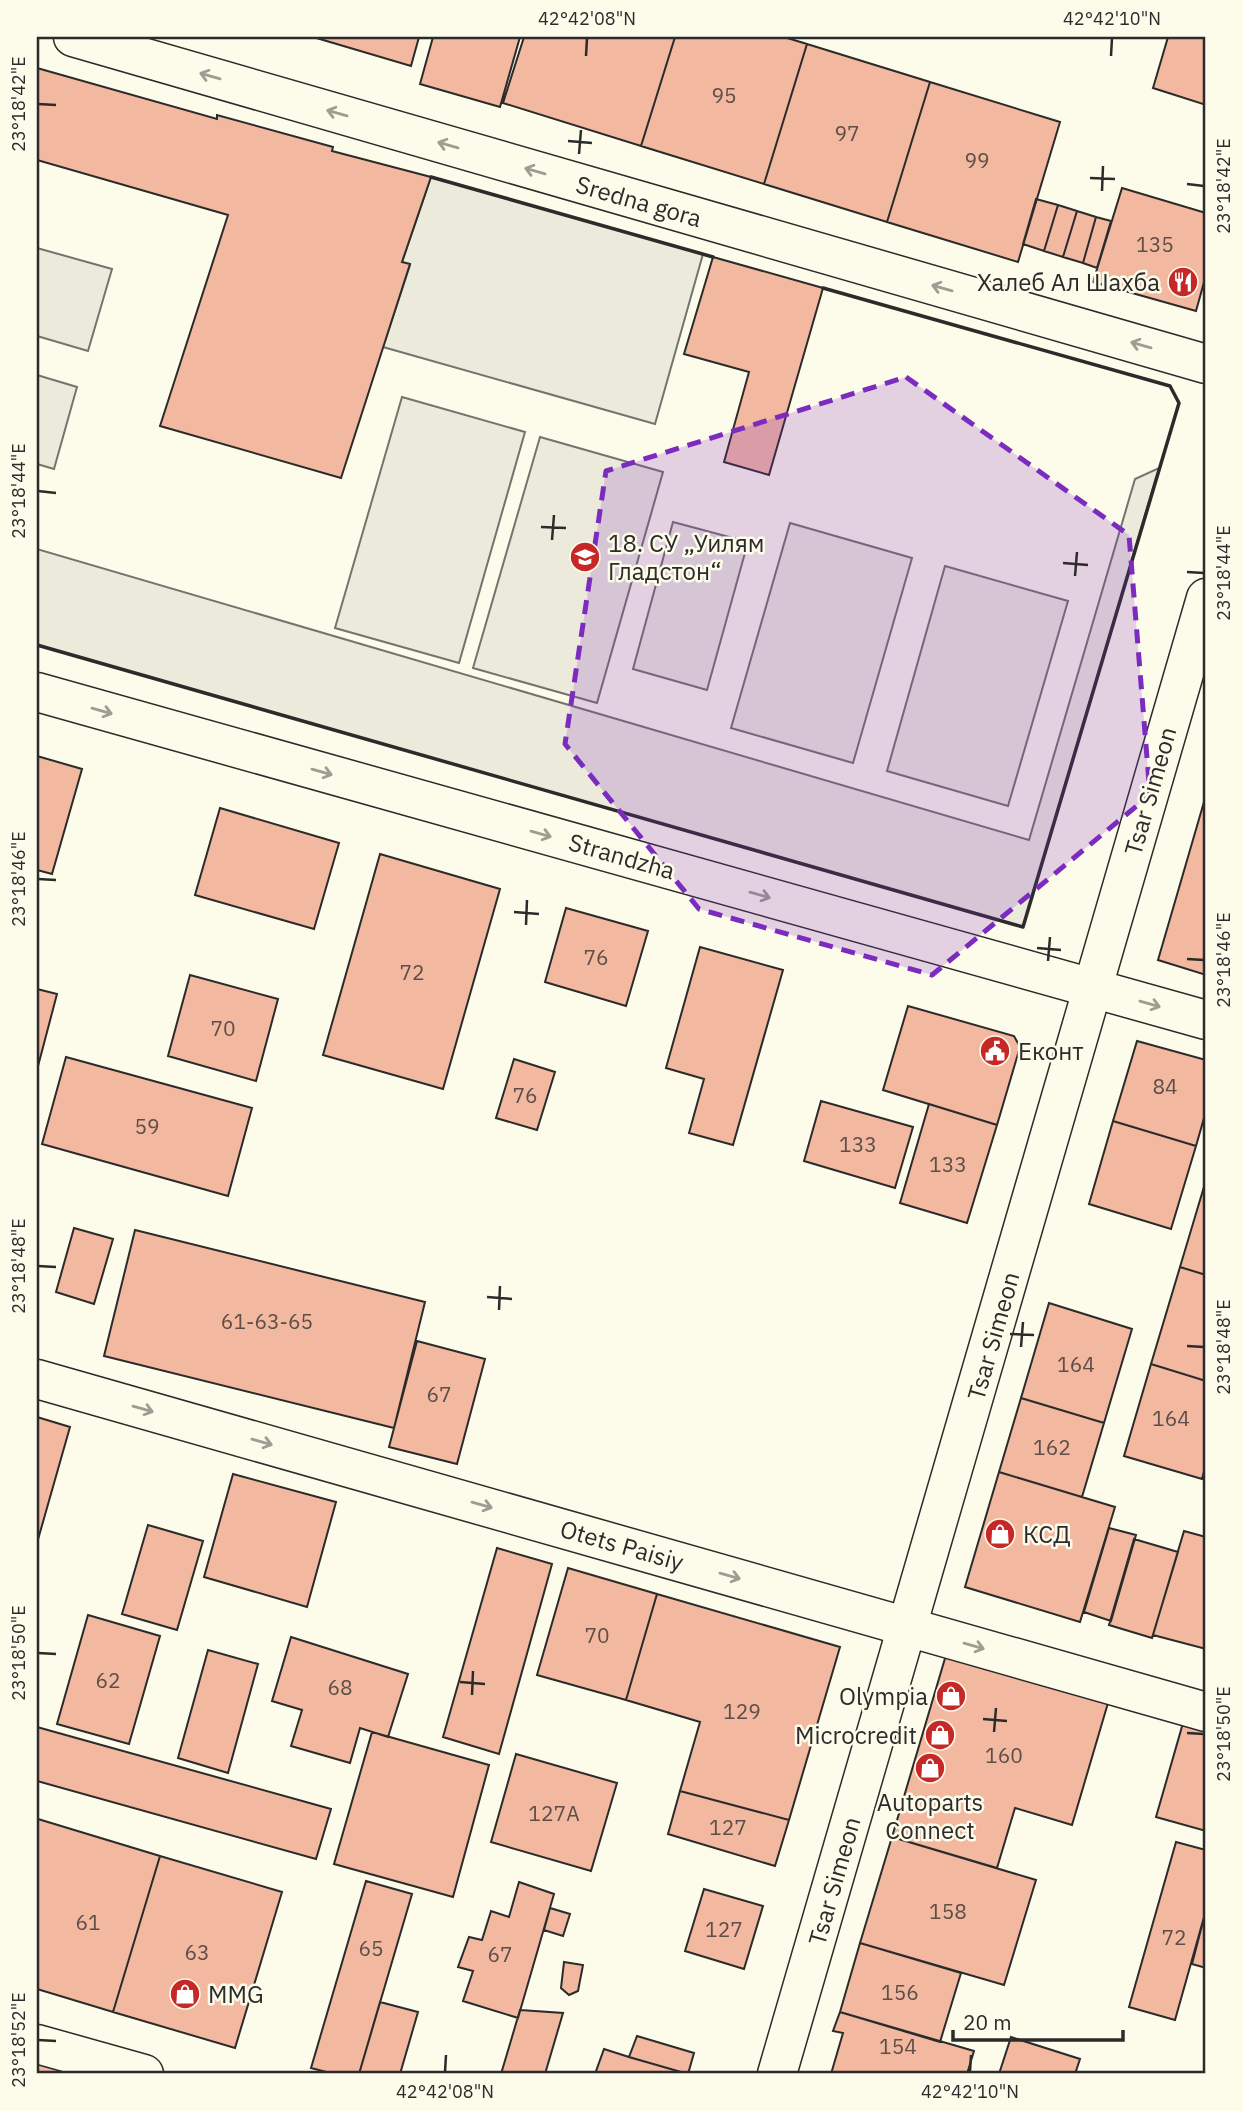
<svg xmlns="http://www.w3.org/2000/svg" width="1243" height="2111" font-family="'IBM Plex Sans',sans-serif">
	<rect width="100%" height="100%" fill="#fdfbea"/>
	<path fill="#ecebdb" stroke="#74746e" stroke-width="2" d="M431,177L703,254L655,424L383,347L410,265L402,262Z
		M37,248L112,269L88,351L37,336Z
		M37,375L77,387L54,469L37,464Z
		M402,397L525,432L459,663L335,628Z
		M540,437L663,472L597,703L473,668Z
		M1159,468L1023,927L37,645V549L1029,840L1135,479Z
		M673,522L748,542L707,690L633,669Z
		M790,523L912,558L853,763L731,728Z
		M945,566L1068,601L1008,806L887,771Z"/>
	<path fill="#f2b8a0" stroke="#2b2b2b" stroke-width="2" d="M313,37H419L411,66Z
		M433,37H520L500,107L420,84Z
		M524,37H675L641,146L503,103Z
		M675,37H784L807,44L764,184L641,146Z
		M1168,37H1206V105L1153,88Z
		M807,44L930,82L887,222L764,184Z
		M37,68L217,119V115L333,147L332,151L431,177L402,262L410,264L341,478L160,426L228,215L37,160Z
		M930,82L1060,122L1018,262L887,222Z
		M1122,188L1206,213V275L1196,311L1093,282Z
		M1036,199L1058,205L1044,251L1023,244Z
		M1058,205L1077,211L1063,257L1044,251Z
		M1077,211L1096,217L1083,263L1063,257Z
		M1096,217L1111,221L1097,268L1083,263Z
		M713,257L823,288L769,475L724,462L749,372L684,354Z
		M37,756L82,769L52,874L37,870Z
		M1206,795V975L1158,960Z
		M220,808L339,843L314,929L195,895Z
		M380,854L500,889L443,1089L323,1055Z
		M566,908L648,931L626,1006L545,982Z
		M700,947L783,970L733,1145L689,1133L704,1079L666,1068Z
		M190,975L278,999L256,1081L168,1056Z
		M37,989L57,994L37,1070Z
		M908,1006L1014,1036L1020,1047L997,1125L883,1090Z
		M1137,1041L1206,1060V1111L1196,1146L1113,1121Z
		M66,1057L252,1108L228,1196L42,1144Z
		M514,1059L555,1072L537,1130L496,1118Z
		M821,1101L913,1127L895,1188L804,1161Z
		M929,1104L997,1125L967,1223L900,1203Z
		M1113,1121L1196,1146L1171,1229L1089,1204Z
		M1206,1180V1275L1180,1267Z
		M74,1228L113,1239L94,1304L56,1292Z
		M135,1230L425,1302L394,1428L104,1356Z
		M1180,1267L1206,1275V1381L1151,1364Z
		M1049,1303L1132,1329L1104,1423L1021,1398Z
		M417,1341L485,1359L457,1464L389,1447Z
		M1151,1364L1206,1381V1464L1202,1479L1124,1456Z
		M1021,1398L1104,1423L1082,1497L999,1472Z
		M37,1417L70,1427L37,1543Z
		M999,1472L1115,1507L1080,1622L965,1587Z
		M233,1474L336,1502L307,1607L204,1577Z
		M148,1525L203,1541L177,1630L122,1614Z
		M1109,1528L1136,1535L1111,1621L1084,1612Z
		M1184,1531L1206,1537V1649L1153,1635Z
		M1134,1539L1178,1552L1152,1638L1109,1625Z
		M497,1548L552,1564L499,1754L443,1737Z
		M568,1568L657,1594L626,1700L537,1675Z
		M657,1594L840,1647L789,1820L680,1791L700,1722L626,1700Z
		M88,1615L160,1636L129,1744L57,1724Z
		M291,1637L408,1674L388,1737L360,1728L350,1763L291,1746L302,1710L272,1701Z
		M208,1650L258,1664L228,1773L178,1758Z
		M946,1655L1108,1703L1072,1825L1015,1808L997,1868L892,1837Z
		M1183,1723L1206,1729V1831L1156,1817Z
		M37,1727L331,1809L316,1859L37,1781Z
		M372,1732L489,1765L453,1897L334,1864Z
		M516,1754L617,1783L591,1871L491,1842Z
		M680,1791L789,1820L775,1866L668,1834Z
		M38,1819L160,1856L113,2012L37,1989Z
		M892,1837L1036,1880L1004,1985L860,1943Z
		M1176,1842L1206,1850V1910L1175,2020L1129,2007Z
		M160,1856L282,1892L235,2048L113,2012Z
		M366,1881L412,1894L359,2074H334L311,2068Z
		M519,1882L554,1894L518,2018L463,2001L473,1971L458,1967L469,1937L482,1940L491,1911L509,1917Z
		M704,1889L763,1906L744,1969L685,1951Z
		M550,1908L570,1914L563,1936L544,1930Z
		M1206,1910V1968L1192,1964Z
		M860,1943L961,1973L940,2042L840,2012Z
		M564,1962L583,1965L578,1991L569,1995L561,1988Z
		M380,2002L418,2012L400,2074H359Z
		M520,2010L563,2013L545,2074H501Z
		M840,2012L974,2051L967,2074H831L843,2033L833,2031Z
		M637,2036L694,2053L688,2074L629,2057Z
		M1011,2037L1080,2059L1075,2074H999Z
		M604,2049L629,2057L688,2074H595Z
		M37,2062L71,2071L70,2074H37Z"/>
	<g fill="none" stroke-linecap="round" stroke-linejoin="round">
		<g stroke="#2b2b2b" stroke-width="41">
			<path id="minor" d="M73,37L1206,364
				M37,692L1206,1020
				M37,1379L1206,1712
				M37,2044L144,2074"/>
		</g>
		<g stroke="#2b2b2b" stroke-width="41">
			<path id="tertiary" d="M777,2074L1206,598"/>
		</g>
		<use href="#minor" stroke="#fdfbea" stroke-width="38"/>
		<use href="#tertiary" stroke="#fdfbea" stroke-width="38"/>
		<path stroke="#2b2b2b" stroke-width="3.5" d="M431,177L713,257
			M37,645L1023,927L1179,403L1170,386L823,288"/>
	</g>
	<defs><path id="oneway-shaft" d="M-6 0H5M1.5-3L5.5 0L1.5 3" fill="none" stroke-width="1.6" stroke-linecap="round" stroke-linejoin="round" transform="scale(1.75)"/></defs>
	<g stroke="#9e9d94">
		<use href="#oneway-shaft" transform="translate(210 76) rotate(-164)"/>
		<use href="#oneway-shaft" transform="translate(337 113) rotate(-164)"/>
		<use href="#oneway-shaft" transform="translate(448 145) rotate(-164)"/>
		<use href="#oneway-shaft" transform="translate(535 171) rotate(-164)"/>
		<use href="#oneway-shaft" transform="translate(942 288) rotate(-164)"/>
		<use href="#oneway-shaft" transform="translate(1141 345) rotate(-164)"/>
		<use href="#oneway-shaft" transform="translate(102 711) rotate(16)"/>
		<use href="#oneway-shaft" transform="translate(322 772) rotate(16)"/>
		<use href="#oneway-shaft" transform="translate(541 834) rotate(16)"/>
		<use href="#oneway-shaft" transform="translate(760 895) rotate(16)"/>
		<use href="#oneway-shaft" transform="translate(1150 1004) rotate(16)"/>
		<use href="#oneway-shaft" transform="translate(143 1409) rotate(16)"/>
		<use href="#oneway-shaft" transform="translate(262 1442) rotate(16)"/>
		<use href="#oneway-shaft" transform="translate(482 1505) rotate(16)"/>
		<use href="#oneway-shaft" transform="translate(730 1576) rotate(16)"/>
		<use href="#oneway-shaft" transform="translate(974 1646) rotate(16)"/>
	</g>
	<path fill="#7b2cbf" fill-opacity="0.2" stroke="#7b2cbf" stroke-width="5" stroke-dasharray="14 9" stroke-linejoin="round" d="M906,377L1129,535L1150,795L932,975L699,909L565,744L606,471Z"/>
	<path fill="none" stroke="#2b2b2b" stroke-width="2.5" d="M586,56L587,38M1111,56L1112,38M38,104L56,105M568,141L592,143M579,154L581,130M1090,178L1115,179M1187,184L1204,186M1102,191L1103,166M38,491L56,493M541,527L566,528M552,540L554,515M1063,563L1088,565M1187,572L1204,573M1075,576L1077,552M38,879L56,880M514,912L539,914M526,925L527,900M1037,948L1061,950M1187,959L1204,960M1048,961L1050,937M38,1266L56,1267M487,1297L512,1299M499,1310L500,1286M1010,1334L1034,1335M1187,1346L1204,1347M1021,1347L1023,1322M38,1653L56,1654M460,1682L485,1684M472,1695L473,1671M983,1719L1007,1721M994,1732L996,1708M1187,1733L1204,1734M38,2040L56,2041M445,2072L446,2055M970,2072L971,2055"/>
	<defs>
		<g id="restaurant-disc" transform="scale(1.575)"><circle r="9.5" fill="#c62828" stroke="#fdfbea"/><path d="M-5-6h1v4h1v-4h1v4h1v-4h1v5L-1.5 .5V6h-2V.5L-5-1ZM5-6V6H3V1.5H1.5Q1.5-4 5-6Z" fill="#fff"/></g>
		<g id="school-disc" transform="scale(1.575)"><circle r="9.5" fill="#c62828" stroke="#fdfbea"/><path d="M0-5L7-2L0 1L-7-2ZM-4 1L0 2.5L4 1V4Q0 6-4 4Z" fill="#fff"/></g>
		<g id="civic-disc" transform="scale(1.575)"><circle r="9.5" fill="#c62828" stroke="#fdfbea"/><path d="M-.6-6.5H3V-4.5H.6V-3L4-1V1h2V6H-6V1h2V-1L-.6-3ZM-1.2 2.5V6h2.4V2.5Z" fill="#fff"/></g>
		<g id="shop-disc" transform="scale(1.575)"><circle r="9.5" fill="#c62828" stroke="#fdfbea"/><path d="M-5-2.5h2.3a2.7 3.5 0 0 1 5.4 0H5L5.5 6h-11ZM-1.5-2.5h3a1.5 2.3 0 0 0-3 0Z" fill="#fff"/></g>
	</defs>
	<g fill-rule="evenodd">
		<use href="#restaurant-disc" x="1183" y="282"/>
		<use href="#school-disc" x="585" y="557"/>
		<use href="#civic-disc" x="995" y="1051"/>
		<use href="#shop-disc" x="1000" y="1534"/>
		<use href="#shop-disc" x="951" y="1696"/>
		<use href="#shop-disc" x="940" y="1735"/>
		<use href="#shop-disc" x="930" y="1768"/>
		<use href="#shop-disc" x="185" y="1994"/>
	</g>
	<g text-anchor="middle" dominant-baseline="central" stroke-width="5" stroke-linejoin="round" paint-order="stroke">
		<g font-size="21" fill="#5d4e48">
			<text x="724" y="95">95</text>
			<text x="847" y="133">97</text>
			<text x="977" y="160">99</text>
			<text x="1155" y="244">135</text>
			<text x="596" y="957">76</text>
			<text x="412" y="972">72</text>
			<text x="223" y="1028">70</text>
			<text x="1165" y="1086">84</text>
			<text x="525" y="1095">76</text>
			<text x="147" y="1126">59</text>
			<text x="858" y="1144">133</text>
			<text x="948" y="1164">133</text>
			<text x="267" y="1321">61-63-65</text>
			<text x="1076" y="1364">164</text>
			<text x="439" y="1394">67</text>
			<text x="1171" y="1418">164</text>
			<text x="1052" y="1447">162</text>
			<text x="597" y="1635">70</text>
			<text x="108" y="1680">62</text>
			<text x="340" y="1687">68</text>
			<text x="742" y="1711">129</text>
			<text x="1004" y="1755">160</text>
			<text x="554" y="1813">127А</text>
			<text x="728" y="1827">127</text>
			<text x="948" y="1911">158</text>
			<text x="88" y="1922">61</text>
			<text x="724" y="1929">127</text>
			<text x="1174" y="1937">72</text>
			<text x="371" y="1948">65</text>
			<text x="197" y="1952">63</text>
			<text x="500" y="1954">67</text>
			<text x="900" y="1992">156</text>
			<text x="898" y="2046">154</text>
		</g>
		<g font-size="24" fill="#2b2b2b" stroke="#fdfbea">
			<text transform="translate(639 201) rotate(16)">Sredna gora</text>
			<text transform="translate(1150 791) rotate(-74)">Tsar Simeon</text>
			<text transform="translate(622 856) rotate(16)">Strandzha</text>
			<text transform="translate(993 1336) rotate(-74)">Tsar Simeon</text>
			<text transform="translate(622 1545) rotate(16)">Otets Paisiy</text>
			<text transform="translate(834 1881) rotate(-74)">Tsar Simeon</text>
		</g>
		<g font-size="24" fill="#2b2b2b" stroke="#fdfbea" text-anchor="start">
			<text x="1160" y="282" text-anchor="end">Халеб Ал Шахба</text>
			<text x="608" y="543">18. СУ „Уилям<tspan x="608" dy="28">Гладстон“</tspan></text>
			<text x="1018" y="1051">Еконт</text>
			<text x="1023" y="1534">КСД</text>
			<text x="928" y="1696" text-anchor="end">Olympia</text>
			<text x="917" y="1735" text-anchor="end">Microcredit</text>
			<text x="930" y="1802" text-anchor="middle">Autoparts<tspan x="930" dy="28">Connect</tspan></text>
			<text x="208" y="1994">MMG</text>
		</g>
	</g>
	<rect width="1243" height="2111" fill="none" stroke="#fdfbea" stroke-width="77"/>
	<path d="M953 2030v10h170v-10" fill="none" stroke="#2b2b2b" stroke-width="3.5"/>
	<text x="963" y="2030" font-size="21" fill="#2b2b2b" stroke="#fdfbea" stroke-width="5" paint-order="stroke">20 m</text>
	<rect x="38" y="38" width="1166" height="2034" fill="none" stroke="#2b2b2b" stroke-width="2.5"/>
	<g font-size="18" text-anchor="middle" fill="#2b2b2b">
		<text x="587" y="25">42°42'08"N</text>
		<text x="1112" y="25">42°42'10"N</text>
		<text transform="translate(19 104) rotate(-90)" y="6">23°18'42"E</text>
		<text transform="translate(1224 186) rotate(-90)" y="6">23°18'42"E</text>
		<text transform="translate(19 491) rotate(-90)" y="6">23°18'44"E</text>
		<text transform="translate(1224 573) rotate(-90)" y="6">23°18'44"E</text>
		<text transform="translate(19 879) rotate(-90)" y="6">23°18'46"E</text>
		<text transform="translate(1224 960) rotate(-90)" y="6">23°18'46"E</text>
		<text transform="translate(19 1266) rotate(-90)" y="6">23°18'48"E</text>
		<text transform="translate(1224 1347) rotate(-90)" y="6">23°18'48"E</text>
		<text transform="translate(19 1653) rotate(-90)" y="6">23°18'50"E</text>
		<text transform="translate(1224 1734) rotate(-90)" y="6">23°18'50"E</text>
		<text transform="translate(19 2040) rotate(-90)" y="6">23°18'52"E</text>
		<text x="445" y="2098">42°42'08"N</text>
		<text x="970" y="2098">42°42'10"N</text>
	</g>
</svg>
